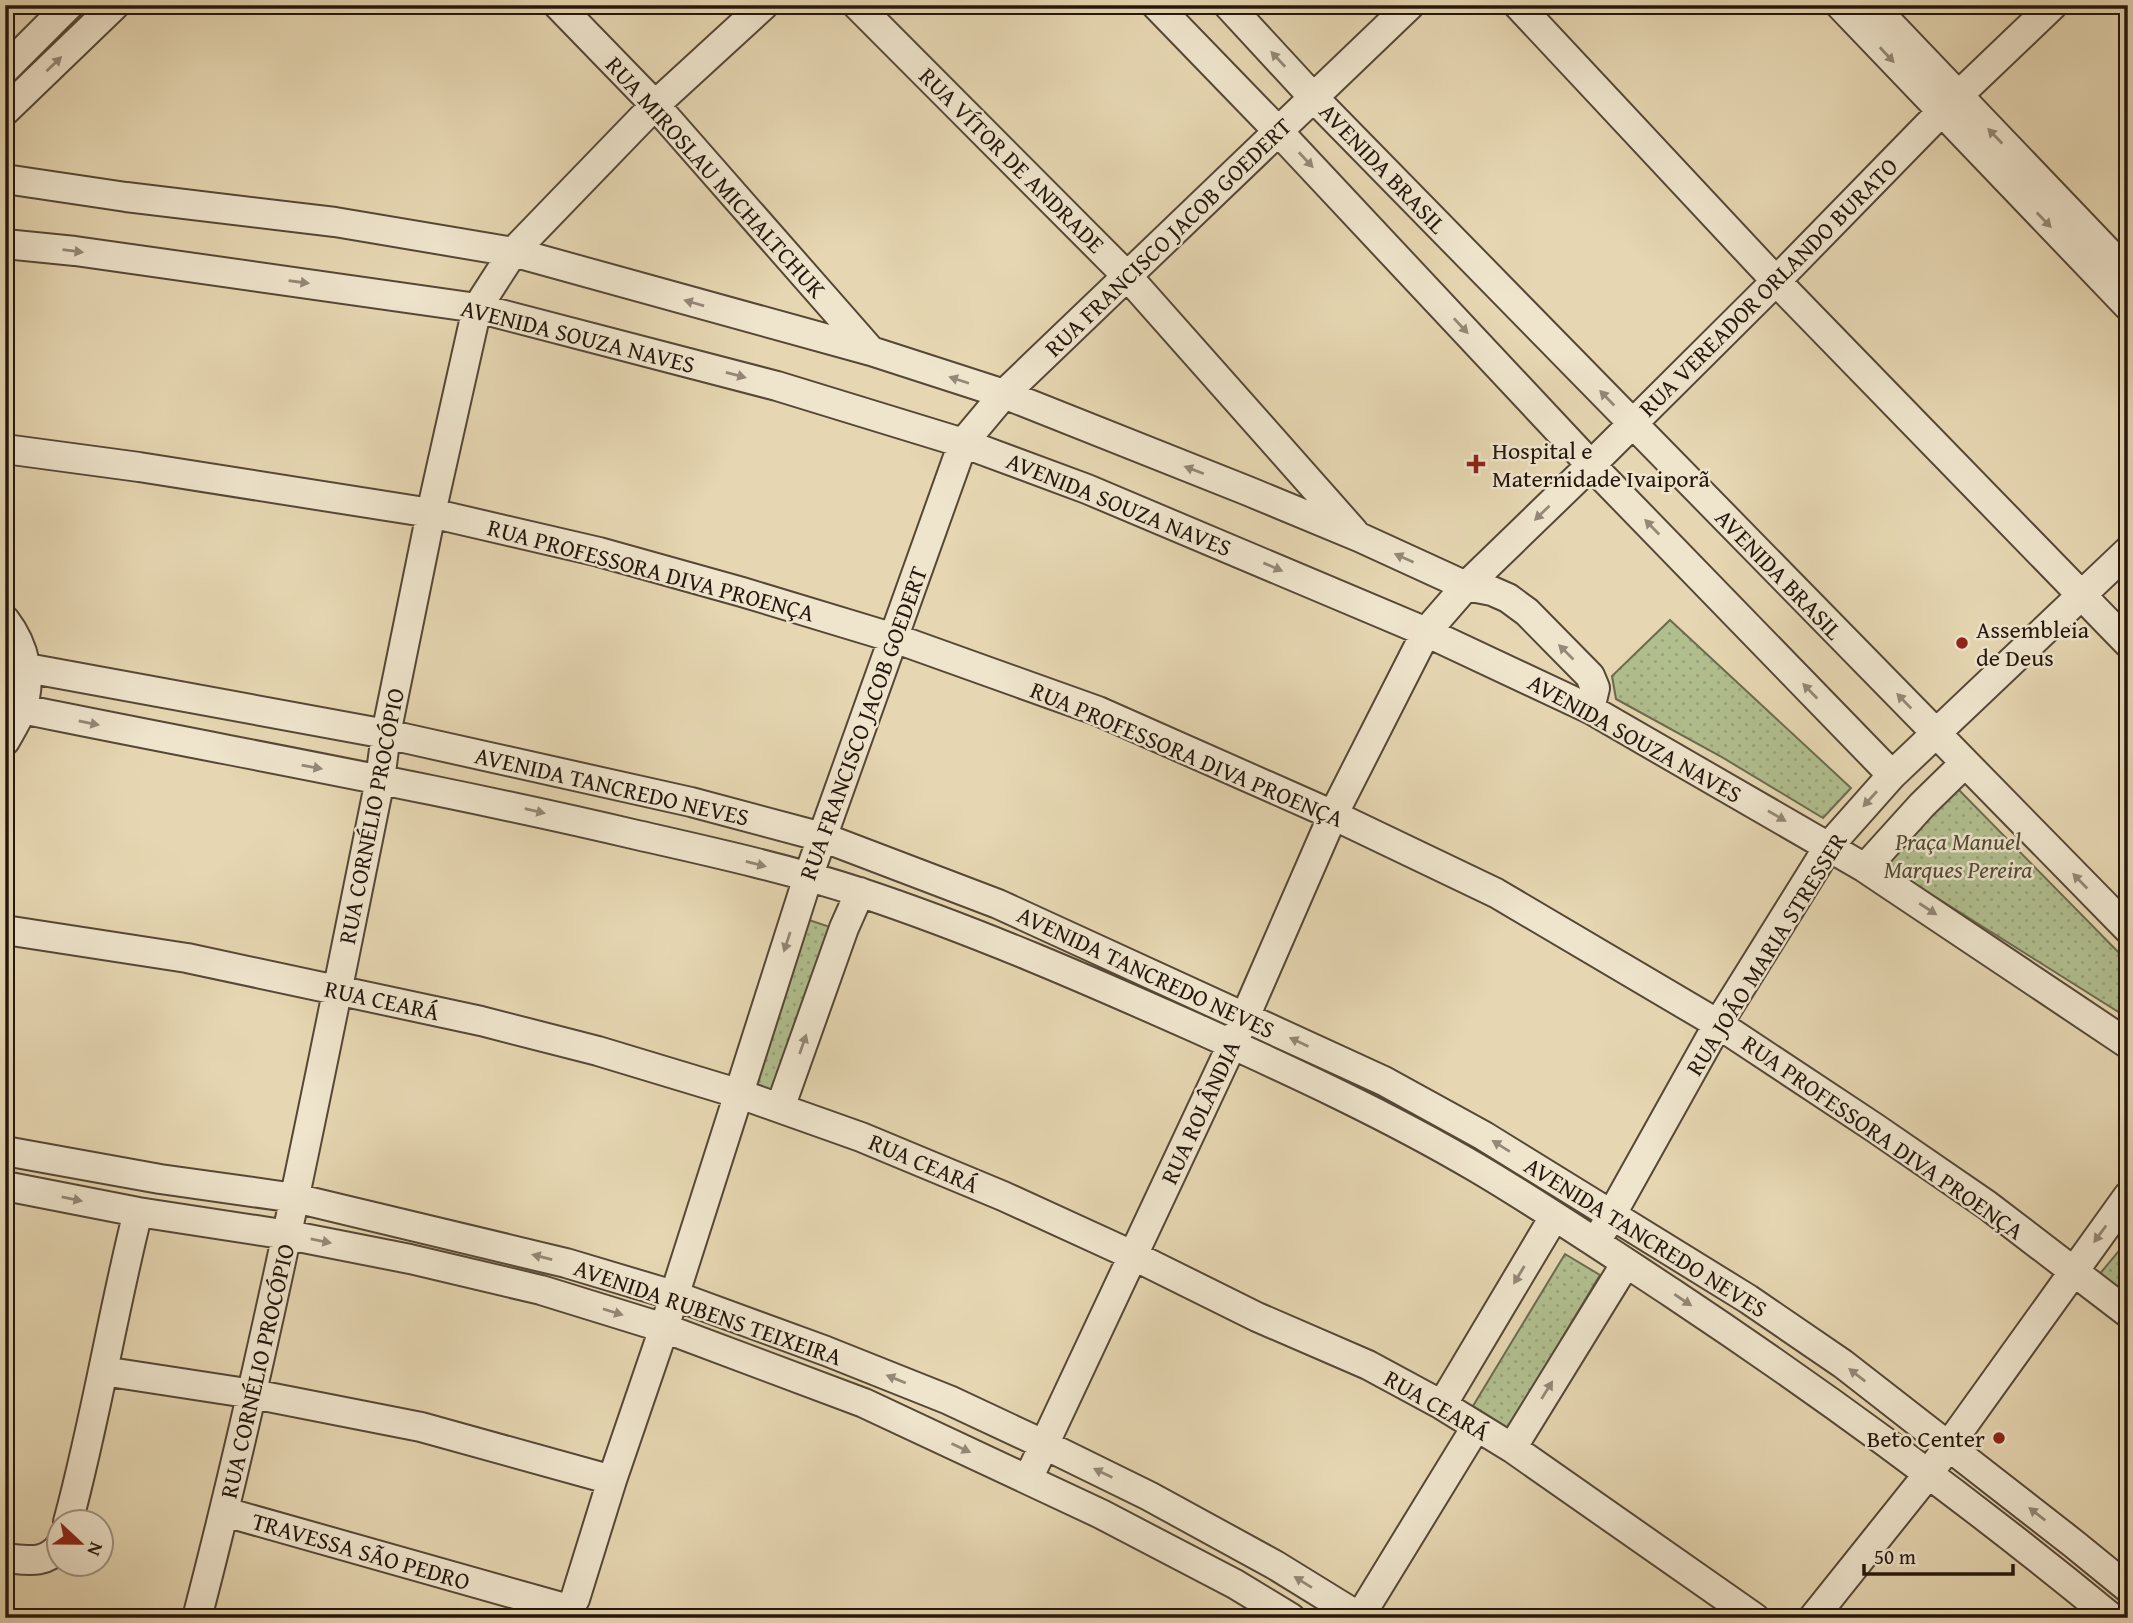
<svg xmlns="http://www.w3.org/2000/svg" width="2133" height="1623" font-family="'Gentium Book Plus',serif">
	<defs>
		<pattern id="park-dots" width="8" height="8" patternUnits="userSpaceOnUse" patternTransform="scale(1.75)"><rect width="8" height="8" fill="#b1bf8f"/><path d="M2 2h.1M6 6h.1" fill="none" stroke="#98a37a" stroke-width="1.8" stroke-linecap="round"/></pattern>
	</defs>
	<rect width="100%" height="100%" fill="#e6d7b2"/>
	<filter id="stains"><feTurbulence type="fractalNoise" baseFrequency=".00286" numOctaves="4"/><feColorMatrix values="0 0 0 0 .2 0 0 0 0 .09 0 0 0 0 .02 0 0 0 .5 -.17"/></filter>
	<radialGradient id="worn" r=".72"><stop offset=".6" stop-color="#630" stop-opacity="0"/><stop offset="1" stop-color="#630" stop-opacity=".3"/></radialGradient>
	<path fill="url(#park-dots)" stroke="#6b6b4e" stroke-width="2" d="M1670,620L1851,788L1823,818L1720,756L1616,699L1612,676Z
		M1957,788L2128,962V1018L1883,864Z
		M809,920L833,928L774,1092L751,1084Z
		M2128,1240V1299L2098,1276Z
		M1565,1254L1600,1275L1508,1428L1473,1406Z"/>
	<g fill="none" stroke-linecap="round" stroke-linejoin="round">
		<g stroke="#554736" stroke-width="32">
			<path id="minor" d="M558,5L655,105L871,351
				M857,5L1128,277L1354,532
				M1156,5L1278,131L1591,465L1892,775
				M1228,5L1313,97L2128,929
				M1518,5L1776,281L2128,643
				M1840,5L2128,306
				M1872,5L2128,273
				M5,69L69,5
				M5,111L115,5
				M5,179L126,197L335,222L513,252L871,351L1004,394L1248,491L1359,537L1466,586L1492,591L1508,598L1527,612L1590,676L1595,688L1590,709
				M5,244L75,251L477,308L777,386L963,443L1087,489L1426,632L1590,709L1865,868L2128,1044
				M5,449L139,467L431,513L599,552L742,592L894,638L1098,711L1333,815L1496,893L1718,1024L1875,1128L1987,1205L2128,1313
				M5,620C25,646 33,680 21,711C17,721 10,732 5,741
				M27,668L386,734L691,802L822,837L998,904L1384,1081L1484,1136L1748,1299L1843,1364L2074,1544L2128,1588
				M22,709C227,751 433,787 637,835C712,852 789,869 862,893C976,931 1086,979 1196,1028C1291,1071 1387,1115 1477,1168C1543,1207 1608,1251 1672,1293C1824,1394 1971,1502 2112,1618
				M1865,868L1922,805L1965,763
				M5,930L187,958L481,1021L598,1051L737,1093L861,1137L1003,1196L1132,1255L1257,1317L1368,1365L1442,1405L1512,1448L1755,1618
				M780,1108L844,928L860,892
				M5,1151L160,1179L295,1198L566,1263L673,1295L826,1351L949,1400L1043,1444L1149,1496L1275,1565L1361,1618
				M5,1186L138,1212L288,1235L410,1259L541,1290L664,1328L864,1403L1101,1514L1235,1584L1291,1618
				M1603,1230L1718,1024L1829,846L1892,775L2128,551
				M103,1371L253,1394L421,1427L612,1480
				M1442,1405L1554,1217
				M1512,1448L1626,1263
				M1028,1479L1245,1017L1333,815L1426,632L1466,586L1591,465L1776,281L1941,112L2053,5
				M225,1512L561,1607L570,1606L575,1599L612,1480L664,1328L808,877L963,443L1004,394L1410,5
				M68,1522C96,1419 112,1315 138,1212
				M5,1558C27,1560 45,1565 60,1546
				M197,1618C269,1341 323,1060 380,780L386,734L431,513L477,308L513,252L655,105L764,5
				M1359,1618L1476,1427
				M1813,1618L1929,1473L2128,1196"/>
		</g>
		<use href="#minor" stroke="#efe5cd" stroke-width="28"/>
	</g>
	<defs><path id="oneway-solid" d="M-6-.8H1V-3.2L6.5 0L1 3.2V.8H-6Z" transform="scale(1.75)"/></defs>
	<g fill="#948877">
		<use href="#oneway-solid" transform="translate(1887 55) rotate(47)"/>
		<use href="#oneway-solid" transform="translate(1278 59) rotate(-133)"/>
		<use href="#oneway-solid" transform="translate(54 64) rotate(-44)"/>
		<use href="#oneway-solid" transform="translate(1995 136) rotate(-134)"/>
		<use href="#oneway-solid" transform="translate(1306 160) rotate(47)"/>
		<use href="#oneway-solid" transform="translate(2044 220) rotate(46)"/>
		<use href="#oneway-solid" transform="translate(73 251) rotate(7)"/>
		<use href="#oneway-solid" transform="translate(299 282) rotate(8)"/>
		<use href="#oneway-solid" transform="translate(694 303) rotate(-164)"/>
		<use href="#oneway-solid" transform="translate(1461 326) rotate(47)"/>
		<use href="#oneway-solid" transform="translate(736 375) rotate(15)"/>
		<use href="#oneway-solid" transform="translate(959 380) rotate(-162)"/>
		<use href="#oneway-solid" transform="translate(1607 398) rotate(-134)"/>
		<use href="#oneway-solid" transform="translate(1194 470) rotate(-159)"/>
		<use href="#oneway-solid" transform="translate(1542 513) rotate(136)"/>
		<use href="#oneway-solid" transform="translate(1652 527) rotate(-134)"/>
		<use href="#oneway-solid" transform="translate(1404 558) rotate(-156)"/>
		<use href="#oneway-solid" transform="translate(1273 567) rotate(23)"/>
		<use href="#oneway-solid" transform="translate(1566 652) rotate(-135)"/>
		<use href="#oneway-solid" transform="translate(1810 691) rotate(-134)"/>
		<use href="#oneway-solid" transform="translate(1904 701) rotate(-134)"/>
		<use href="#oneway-solid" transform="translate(89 723) rotate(12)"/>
		<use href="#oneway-solid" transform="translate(312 767) rotate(10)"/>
		<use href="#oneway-solid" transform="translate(1870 799) rotate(132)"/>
		<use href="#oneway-solid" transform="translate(535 811) rotate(13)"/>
		<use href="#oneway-solid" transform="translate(1777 816) rotate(30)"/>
		<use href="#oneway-solid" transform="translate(756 864) rotate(14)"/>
		<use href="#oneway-solid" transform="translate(2080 881) rotate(-134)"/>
		<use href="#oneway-solid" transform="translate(1928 909) rotate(33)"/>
		<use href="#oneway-solid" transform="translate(787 942) rotate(108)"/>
		<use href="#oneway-solid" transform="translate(1299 1042) rotate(-155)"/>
		<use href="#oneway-solid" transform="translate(803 1044) rotate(-71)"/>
		<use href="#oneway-solid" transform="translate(1501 1146) rotate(-148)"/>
		<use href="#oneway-solid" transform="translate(72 1199) rotate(11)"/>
		<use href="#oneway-solid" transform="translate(2100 1234) rotate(126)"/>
		<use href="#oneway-solid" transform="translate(321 1241) rotate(11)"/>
		<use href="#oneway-solid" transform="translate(542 1257) rotate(-166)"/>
		<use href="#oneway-solid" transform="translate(1519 1275) rotate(121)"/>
		<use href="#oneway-solid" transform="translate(1683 1300) rotate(34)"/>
		<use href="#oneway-solid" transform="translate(613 1312) rotate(17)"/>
		<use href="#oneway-solid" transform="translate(1857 1375) rotate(-142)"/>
		<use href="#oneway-solid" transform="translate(896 1379) rotate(-158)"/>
		<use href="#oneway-solid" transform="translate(1547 1390) rotate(-58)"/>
		<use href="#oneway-solid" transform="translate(961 1448) rotate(25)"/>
		<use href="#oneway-solid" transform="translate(1103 1473) rotate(-154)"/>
		<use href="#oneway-solid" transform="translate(2037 1514) rotate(-142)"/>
		<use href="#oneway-solid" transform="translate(1303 1582) rotate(-148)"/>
	</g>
	<g fill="#8f2418" stroke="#efe5cd" stroke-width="2.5">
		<path d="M1472.5 453.5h7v7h7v7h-7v7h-7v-7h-7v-7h7z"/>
		<circle cx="1962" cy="643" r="7"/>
		<circle cx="1999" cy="1438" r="7"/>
	</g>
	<g text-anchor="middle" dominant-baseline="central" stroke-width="5" stroke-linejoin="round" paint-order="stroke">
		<g font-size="24" fill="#25170d" stroke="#efe5cd">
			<text transform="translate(1012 160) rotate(45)">RUA VÍTOR DE ANDRADE</text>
			<text transform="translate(1383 168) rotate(46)">AVENIDA BRASIL</text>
			<text transform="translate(716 177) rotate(48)">RUA MIROSLAU MICHALTCHUK</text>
			<text transform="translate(1168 237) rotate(-44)">RUA FRANCISCO JACOB GOEDERT</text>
			<text transform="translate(1768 287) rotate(-45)">RUA VEREADOR ORLANDO BURATO</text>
			<text transform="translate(578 336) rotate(14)">AVENIDA SOUZA NAVES</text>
			<text transform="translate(1119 504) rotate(22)">AVENIDA SOUZA NAVES</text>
			<text transform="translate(651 570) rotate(15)">RUA PROFESSORA DIVA PROENÇA</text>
			<text transform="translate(1779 574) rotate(46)">AVENIDA BRASIL</text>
			<text transform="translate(863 723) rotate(-70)">RUA FRANCISCO JACOB GOEDERT</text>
			<text transform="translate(1635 738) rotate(29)">AVENIDA SOUZA NAVES</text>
			<text transform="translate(1187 754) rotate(23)">RUA PROFESSORA DIVA PROENÇA</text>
			<text transform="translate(612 786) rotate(13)">AVENIDA TANCREDO NEVES</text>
			<text transform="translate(371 816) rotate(-79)">RUA CORNÉLIO PROCÓPIO</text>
			<text transform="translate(1766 954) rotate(-58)">RUA JOÃO MARIA STRESSER</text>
			<text transform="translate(1146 972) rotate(25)">AVENIDA TANCREDO NEVES</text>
			<text transform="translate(382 1000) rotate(12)">RUA CEARÁ</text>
			<text transform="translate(1200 1112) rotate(-65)">RUA ROLÂNDIA</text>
			<text transform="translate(1883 1137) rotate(35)">RUA PROFESSORA DIVA PROENÇA</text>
			<text transform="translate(924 1163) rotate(23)">RUA CEARÁ</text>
			<text transform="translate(1646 1237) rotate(32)">AVENIDA TANCREDO NEVES</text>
			<text transform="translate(708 1312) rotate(19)">AVENIDA RUBENS TEIXEIRA</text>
			<text transform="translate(257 1371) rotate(-77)">RUA CORNÉLIO PROCÓPIO</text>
			<text transform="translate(1437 1405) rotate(30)">RUA CEARÁ</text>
			<text transform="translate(361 1551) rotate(16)">TRAVESSA SÃO PEDRO</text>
		</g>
		<g font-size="24" fill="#25170d" stroke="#efe5cd" text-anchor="start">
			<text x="1492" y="450">Hospital e<tspan x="1492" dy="28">Maternidade Ivaiporã</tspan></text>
			<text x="1976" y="629">Assembleia<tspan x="1976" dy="28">de Deus</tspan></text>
			<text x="1985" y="1438" text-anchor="end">Beto Center</text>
		</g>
		<g font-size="24" font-style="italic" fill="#4f4934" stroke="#efe5cd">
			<text x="1958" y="841">Praça Manuel<tspan x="1958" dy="28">Marques Pereira</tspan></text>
		</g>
	</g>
	<rect width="2133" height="1623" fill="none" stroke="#e6d7b2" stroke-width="28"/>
	<rect x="7" y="7" width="2119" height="1609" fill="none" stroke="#25170d" stroke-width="3.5"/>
	<rect x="14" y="14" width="2105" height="1595" fill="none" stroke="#25170d" stroke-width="2"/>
	<g transform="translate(80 1543) rotate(112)"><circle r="33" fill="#efe5cd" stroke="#9e9380" stroke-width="2"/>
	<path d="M0-5L12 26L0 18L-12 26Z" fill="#8f2418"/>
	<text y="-10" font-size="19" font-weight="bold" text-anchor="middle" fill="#25170d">N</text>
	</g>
	<path d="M1864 1564v10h149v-10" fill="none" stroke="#25170d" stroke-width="3.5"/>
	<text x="1874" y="1564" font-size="21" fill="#25170d" stroke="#efe5cd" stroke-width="5" paint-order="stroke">50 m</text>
	<rect width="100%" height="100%" filter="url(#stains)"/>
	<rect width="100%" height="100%" fill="url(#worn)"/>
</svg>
